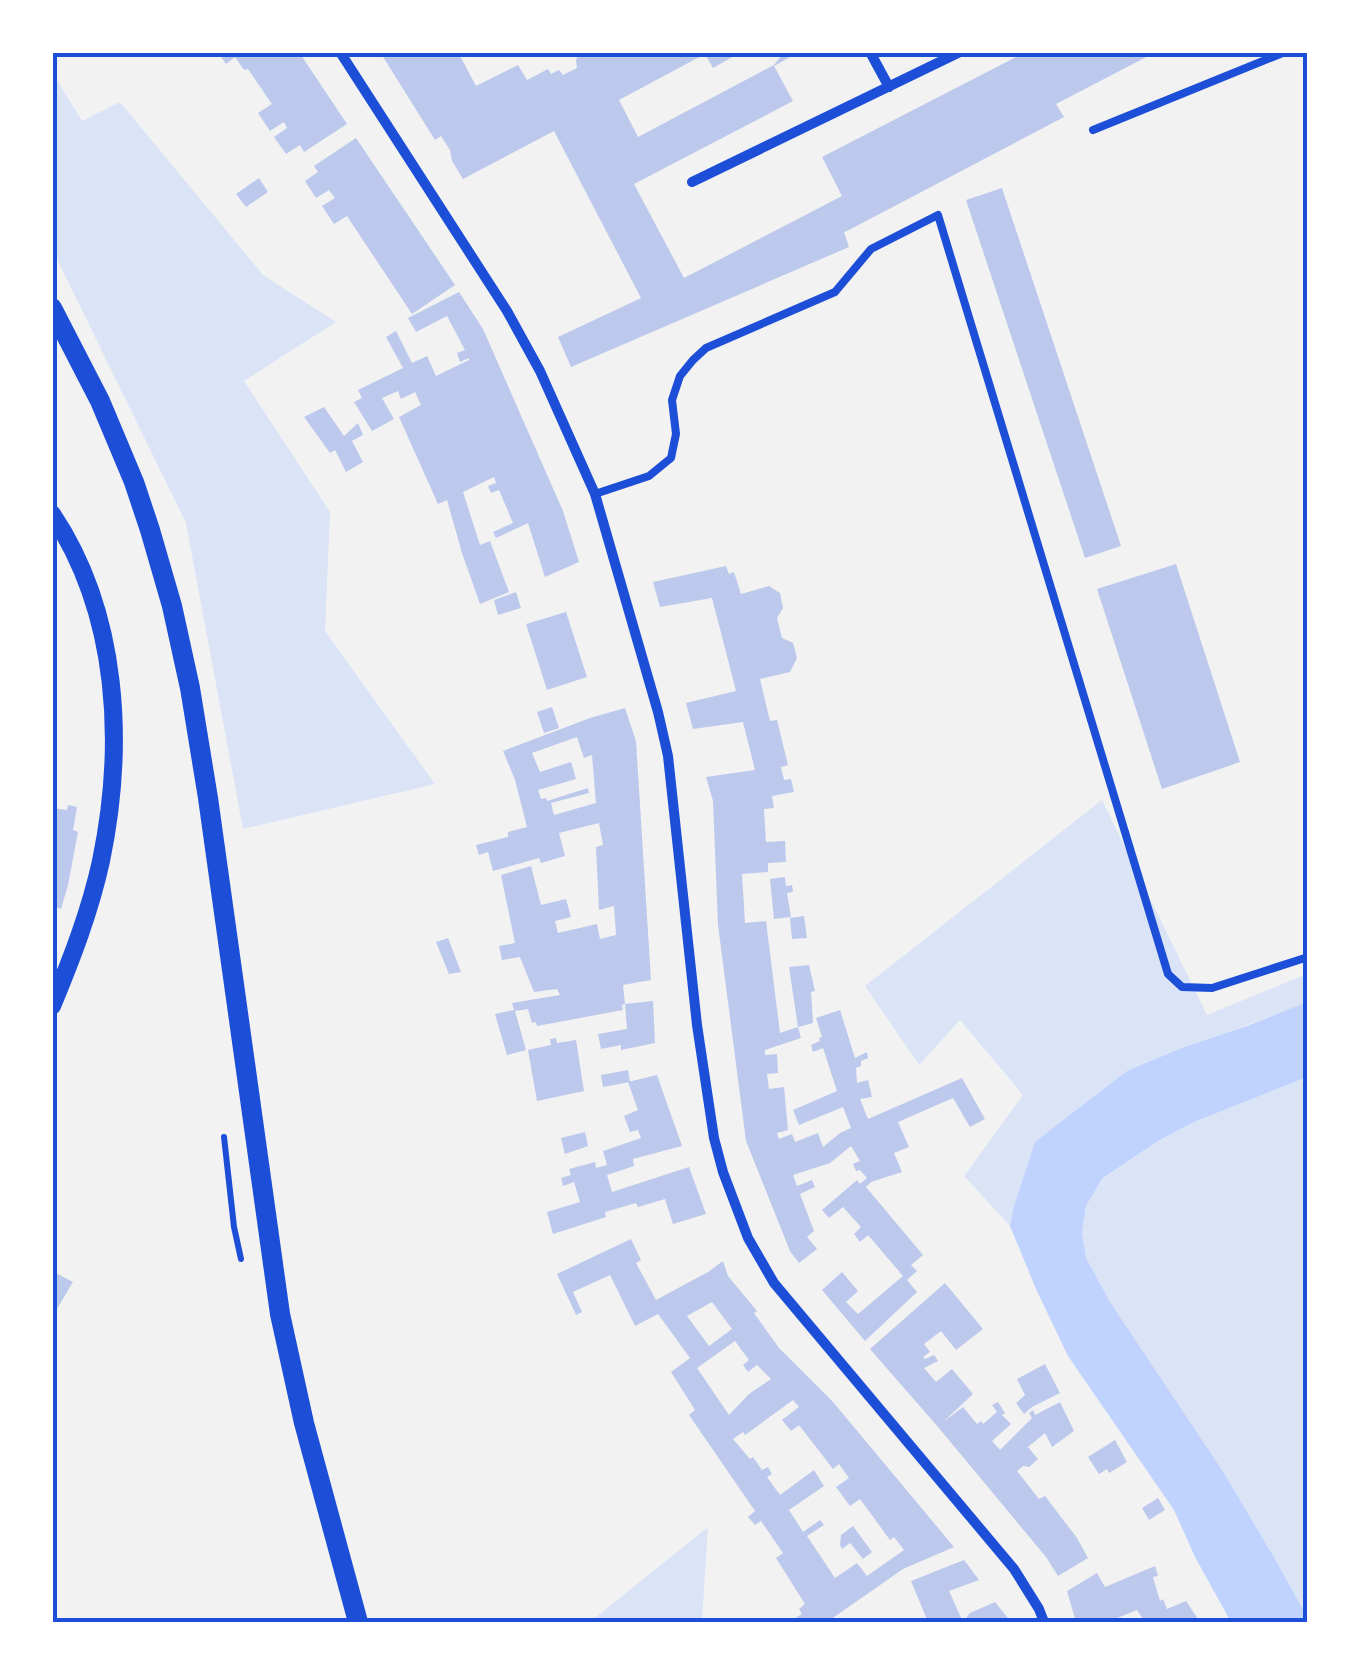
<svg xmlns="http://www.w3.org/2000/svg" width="1360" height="1675" font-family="'DM Sans',sans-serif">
	<rect width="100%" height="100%" fill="#f2f2f2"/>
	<path fill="#dbe4f7" d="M52,72L82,121L120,102L263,275L336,322L244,381L330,512L325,631L435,784L243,829L186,523L53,251Z
		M1102,800L1207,1015L1307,974L1308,1002L1127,1071L1100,1094L1014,1206L1010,1226L964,1176L1023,1095L960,1020L919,1065L865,986Z
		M1307,1077V1619L1275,1559L1224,1473L1110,1302L1085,1258L1082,1233L1086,1206L1102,1180L1158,1141L1194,1122Z
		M708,1527L702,1622H590Z"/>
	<path fill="#bfd3fe" d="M1307,1002V1077L1194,1122L1158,1141L1102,1179L1086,1206L1082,1233L1086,1258L1110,1302L1224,1473L1275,1559L1308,1619L1307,1622H1231L1195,1557L1174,1510L1068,1356L1036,1289L1010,1226L1014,1206L1035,1142L1127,1071L1182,1048L1247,1026Z"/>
	<path fill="#bdc9ec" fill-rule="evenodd" d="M218,52H299L347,124L304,152L300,145L286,154L274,137L287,128L284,122L270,131L258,113L272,104L267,97L248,69L244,70L235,57L226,64Z
		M380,52H422L424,57L432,52H458L476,86L518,65L527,80L548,69L551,74L559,70L563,75L577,68L576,60L580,52H741L713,68L705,54L619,100L638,137L774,65L784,52H799L774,66L793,101L634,184L684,278L842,196L822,157L1026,52H1156L1056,104L1064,117L847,231L844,232L849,247L571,367L558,337L641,298L554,131L463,179L452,161L450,150L441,136L435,140Z
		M356,138L455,285L412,314L347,216L334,224L322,206L335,198L329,190L316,198L305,181L318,172L314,166Z
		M259,178L268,192L246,207L236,194Z
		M1002,188L1121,546L1085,558L966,200Z
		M459,292L483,329L563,511L579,562L545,577L528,523L496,538L493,532L513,523L499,490L491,493L488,486L496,483L494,477L463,492L480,545L490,541L509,592L480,604L462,553L447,500L438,504L399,417L421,405L415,392L401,399L398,391L382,398L394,419L372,431L354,402L362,398L358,390L403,368L386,337L396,331L412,363L427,356L436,376L469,360V358L460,362L457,353L465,350L447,316L416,332L408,318Z
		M324,407L344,436L358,423L363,435L352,441L363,462L346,472L335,450L330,453L304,417Z
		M1176,564L1240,762L1162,789L1097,589Z
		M726,566L729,574L734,572L741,594L769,586L780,593L783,608L777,618L782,638L793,643L797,658L790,672L760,679L770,721L777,720L788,765L781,767L784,780L791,779L794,792L772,796L774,808L764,809L766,842L785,841L786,862L768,863V872L742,874L745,923L766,921L780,1033L798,1027L801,1038L765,1050V1055L777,1054L778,1073L767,1074L769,1089L784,1087L788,1130L777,1133L779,1139L792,1134L795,1142L818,1133L823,1147L840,1133L851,1128L843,1107L799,1125L793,1110L837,1091L823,1048L813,1052L811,1045L820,1041L819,1038L822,1037L816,1018L840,1010L855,1058L867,1052L868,1058L861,1061V1066L856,1068L857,1083L868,1080L872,1097L860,1099L868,1119L962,1078L985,1119L970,1127L953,1098L898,1122L909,1147L894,1153L902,1172L871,1182L866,1187L923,1255L911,1265L917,1271L907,1280L917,1292L865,1341L822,1290L842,1272L858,1291L846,1302L858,1314L903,1276L868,1235L860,1242L854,1234L861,1227L843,1207L829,1218L822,1210L857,1180L860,1184L867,1178L860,1170L856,1171L853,1164L860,1161L851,1146L830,1163L793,1175L797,1186L812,1180L815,1187L800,1194L814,1231L807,1237L817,1249L799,1263L790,1251L746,1141L718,925L713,801L706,777L755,770L743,722L693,729L686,703L736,691L712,598L660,607L653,582Z
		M516,592L521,608L498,615L494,600Z
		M566,612L587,677L547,690L526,624Z
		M552,707L559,728L544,733L537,712Z
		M625,708L636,741L651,980L623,985L625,1004L622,1005L623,1010L537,1026L536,1022L532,1023L528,1009L515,1011L526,1050L507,1055L495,1014L514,1010L512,1003L560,995L557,989L534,992L520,957L502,960L499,946L515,943L501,875L531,866L541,905L566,899L571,917L555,921L558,933L597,924L600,939L616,935L614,906L599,910L596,847L603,845L599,823L559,833L565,856L541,863L539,858L493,871L488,852L479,855L476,845L508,837V832L527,827L515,780L503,751L590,718ZM577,737L584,758L592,755L596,803L554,815L551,803L589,793L588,788L547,801L546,798L541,799L538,790L576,779L571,762L540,772L532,753Z
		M68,805L77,807L73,830L78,832L68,885L61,909L52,906V808L67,810Z
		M785,877L786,886L792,885L793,892L787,893L791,917L774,919L770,879Z
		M804,916L807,938L792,939L790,918Z
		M448,938L461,972L449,974L436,942Z
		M809,965L815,991L811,992L813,1023L798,1027L789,967Z
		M653,1001L655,1043L621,1050V1045L601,1049L598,1034L627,1029L625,1004Z
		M556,1038L557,1043L576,1040L584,1091L537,1101L528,1050L551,1045L550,1039Z
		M628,1070L630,1082L603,1087L601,1075Z
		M657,1075L682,1146L633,1159L634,1166L607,1175L612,1192L689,1167L706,1214L673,1224L665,1199L638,1207L636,1203L605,1212L606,1217L553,1234L547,1212L580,1202L574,1182L563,1186L561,1178L571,1175L569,1169L595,1162L596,1168L607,1165L603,1151L641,1138L638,1130L630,1132L624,1116L638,1110L628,1082Z
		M585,1132L588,1146L565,1154L561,1138Z
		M631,1239L641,1260L636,1263L656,1300L708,1272L723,1261L728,1276L757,1311L754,1313L779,1348L833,1402L954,1547L903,1569L827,1622H789L802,1614L799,1609L805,1604L776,1558L783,1553L761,1521L755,1525L748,1517L755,1511L689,1415L695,1410L671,1372L690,1358L658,1314L635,1326L610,1275L573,1292L582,1312L576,1315L557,1274ZM712,1302L732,1329L709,1346L687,1316ZM735,1341L749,1360L743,1365L748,1372L757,1365L771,1379L749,1394L729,1415L697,1368ZM793,1400L799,1407L782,1420L791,1431L799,1425L833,1469L839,1464L849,1478L836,1487L850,1506L860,1499L890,1540L894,1537L904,1550L867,1576L857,1563L835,1578L807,1536L824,1525L820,1520L803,1532L789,1510L824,1486L814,1470L780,1495L767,1477L772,1474L768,1467L762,1470L753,1457L750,1459L733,1439L743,1432L745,1435Z
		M52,1271L73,1282L52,1317Z
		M945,1283L983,1329L956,1350L941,1331L924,1344L930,1352L923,1357L925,1359L934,1355L938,1361L924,1368L936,1382L952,1369L973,1394L943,1422L963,1407L977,1424L981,1421L983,1424L997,1412L992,1405L998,1402L1005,1413L1002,1415L1011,1424L992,1441L1000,1450L1032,1418L1029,1413L1033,1410L1035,1415L1060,1402L1074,1431L1052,1447L1045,1433L1028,1447L1038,1459L1029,1467L1023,1466L1017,1471L1039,1499L1045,1496L1077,1538L1088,1558L1058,1576L1046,1557L938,1427L870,1349Z
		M1045,1364L1060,1393L1032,1407L1024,1414L1016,1403L1025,1395L1017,1379Z
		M1115,1440L1127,1462L1109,1473L1107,1469L1099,1474L1088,1457Z
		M1158,1498L1165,1510L1149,1520L1142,1508Z
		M853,1526L872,1552L863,1559L850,1543L842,1549L840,1545L841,1535Z
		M964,1560L979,1580L949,1591L963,1622H928L911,1581Z
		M1155,1566L1158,1576L1153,1577L1160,1601L1163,1599L1167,1609L1186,1601L1200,1622H1145L1137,1610L1107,1622H1076L1067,1591L1097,1573L1105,1587Z
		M995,1602L1011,1622H963L970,1613Z"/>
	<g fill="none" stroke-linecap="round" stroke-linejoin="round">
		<path stroke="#1d4ed8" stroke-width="6" d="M224,1137L234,1227L241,1259"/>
		<path stroke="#1d4ed8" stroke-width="8" d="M1093,130L1285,52
			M595,494L649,476L671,458L676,434L672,400L680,376L693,360L706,348L835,292L871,249L938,215L1168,974L1182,987L1212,988L1308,957"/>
		<path stroke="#1d4ed8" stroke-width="10" d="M340,52L507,311L540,371L595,494L658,712L668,756L697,1025L714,1138L723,1172L748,1238L774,1283L1014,1569L1039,1609L1044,1622
			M870,52L889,87
			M692,182L960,52"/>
		<path stroke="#1d4ed8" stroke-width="18" d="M52,514C119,614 125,745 101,861C90,911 72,958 52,1006"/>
		<path stroke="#1d4ed8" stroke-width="20" d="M52,308L100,401L134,482L150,530L172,606L190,688L208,798L280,1314L304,1423L358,1622"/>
	</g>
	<rect width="1360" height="1675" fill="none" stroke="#ffffff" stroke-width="110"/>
	<rect x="55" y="55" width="1250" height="1565" fill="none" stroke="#1d4ed8" stroke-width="4"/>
</svg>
